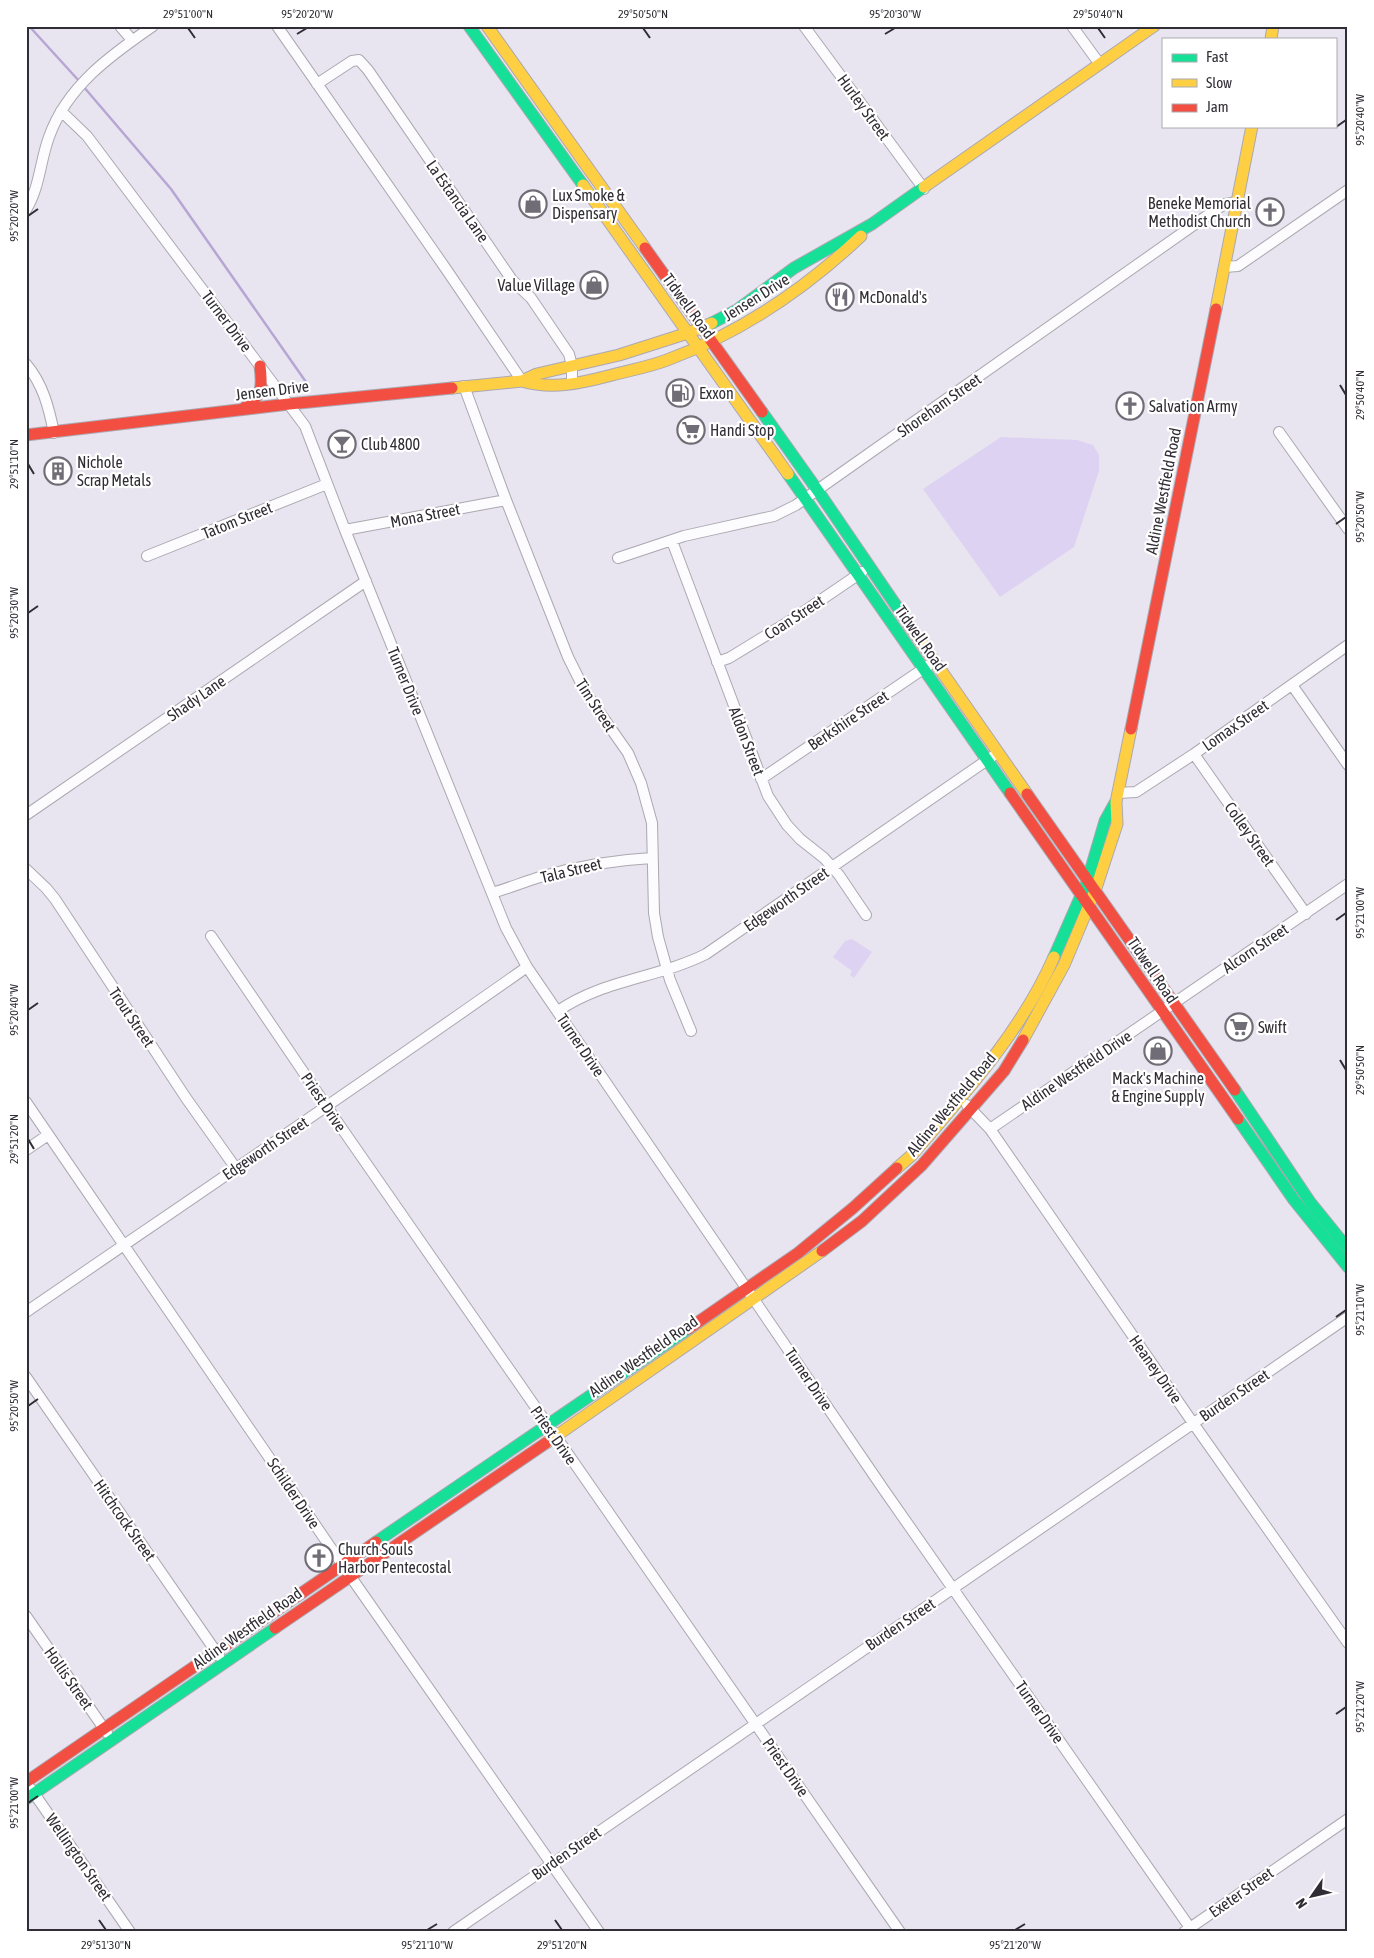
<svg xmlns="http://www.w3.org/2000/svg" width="1374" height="1958" font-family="'Asap Condensed',sans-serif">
	<rect width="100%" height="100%" fill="#e8e5f0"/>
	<path fill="#ded2f3" d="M1001,437L1077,440L1093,445L1099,455V471L1074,547L1000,597L923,489Z
		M852,939L872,952L854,978L850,975L852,971L833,957L845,941Z"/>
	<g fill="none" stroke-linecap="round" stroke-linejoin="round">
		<path stroke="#b7a6d3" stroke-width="2.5" d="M29,26L80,82
			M83,86L171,189L306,382"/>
		<g stroke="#aba8b1" stroke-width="12">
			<path id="street" d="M120,26L132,40
				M277,26L446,269L522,381
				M804,26L924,189
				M1072,26L1099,63
				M317,84L352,61L359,60L368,70L512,280L531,298L569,354L572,366V384
				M61,111L87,136L305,426L345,530L506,928L527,967L884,1490L1193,1932
				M26,210C40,187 40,161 49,137C67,86 111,55 153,26
				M1224,267L1238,266L1348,190
				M26,364C43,384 49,408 54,433
				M464,386L506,500L568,657L586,693L628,753L641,783L652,823L654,913L658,937L670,980L691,1031
				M1279,432L1348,529
				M345,530L506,500
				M672,541L768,796L787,825L800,839L824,858L839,875L866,915
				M147,556L327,484
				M618,558L684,536L774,516L796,505L1215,210L1225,204L1237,202
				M717,662L729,658L793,619L862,572
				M1292,685L1348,765
				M1194,754L1306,914
				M761,779L929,665
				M1118,793L1136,792L1194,754L1348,645
				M26,815L366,581
				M26,869L46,888L55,899L186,1098L235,1167
				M492,893C509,888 524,882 540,877C577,866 614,860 652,858
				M211,936L327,1107L900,1932
				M558,1011C602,980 658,978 706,954L993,756
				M26,1102L346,1570L599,1932
				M967,1105L990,1129L1193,1423L1348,1643
				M990,1129L1348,884
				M26,1150L48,1135
				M26,1312C194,1197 361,1084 527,967
				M26,1377L219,1656
				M26,1616L107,1733
				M31,1789L130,1932
				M453,1932L1348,1317
				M1184,1932L1348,1819"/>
		</g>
		<g stroke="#aba8b1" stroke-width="13">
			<path id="fast" d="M469,26L583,185
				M712,323L737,310L794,268L872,224L924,187
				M762,412L818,491L910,626
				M788,474L1010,793
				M1054,957L1087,882L1105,821L1115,803
				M1235,1090L1310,1202L1348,1249
				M1238,1119L1294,1200L1348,1267
				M376,1542L688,1329
				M26,1799L275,1628"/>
		</g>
		<g stroke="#aba8b1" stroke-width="13">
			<path id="slow" d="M487,26L645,248
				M1271,39L1273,26
				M583,185L788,474
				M924,187L1154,26
				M1216,309L1252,126
				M522,381C552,390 582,383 612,375C630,370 649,367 667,360C740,333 804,290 861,236
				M452,388L522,381L537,374L619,355L688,333L712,323
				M910,626L1027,794
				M1023,1040L1064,965L1095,891L1117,824L1116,802L1131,729
				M897,1168L912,1155C965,1093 1021,1032 1054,957
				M546,1443L822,1251"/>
		</g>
		<g stroke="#aba8b1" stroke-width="13">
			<path id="jam" d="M645,248L762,412
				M243,409C262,395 263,389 260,366
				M26,435L289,404L452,388
				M1131,729L1216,309
				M1010,793L1238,1119
				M1027,794L1235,1090
				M822,1251L862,1221L922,1165L1004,1071L1023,1040
				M688,1329L798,1253L853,1208L897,1168
				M275,1628L546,1443
				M26,1782L376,1542"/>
		</g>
		<use href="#street" stroke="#fcfbfd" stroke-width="10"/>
		<use href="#fast" stroke="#16e098" stroke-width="11"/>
		<use href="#slow" stroke="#ffcf43" stroke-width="11"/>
		<use href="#jam" stroke="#f24e42" stroke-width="11"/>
	</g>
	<path fill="none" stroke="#302d35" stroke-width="2" d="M188,28L195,38M643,28L650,38M1098,28L1105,38M297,34L307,28M885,34L895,28M1336,127L1346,120M28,216L38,209M1340,385L1346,395M28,464L34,474M1336,524L1346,517M28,613L38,606M1336,920L1346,913M28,1010L38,1003M1340,1060L1346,1070M28,1139L34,1149M1336,1317L1346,1310M28,1406L38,1399M1336,1714L1346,1707M28,1803L38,1796M99,1920L106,1930M555,1920L562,1930M427,1930L437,1924M1015,1930L1025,1924"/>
	<defs>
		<g id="shop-ring" transform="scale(1.4375)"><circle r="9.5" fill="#fff" stroke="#706d76" stroke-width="1.5"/><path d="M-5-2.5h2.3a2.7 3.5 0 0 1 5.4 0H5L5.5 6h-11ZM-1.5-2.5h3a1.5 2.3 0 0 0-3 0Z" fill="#706d76"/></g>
		<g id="church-ring" transform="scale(1.4375)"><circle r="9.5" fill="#fff" stroke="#706d76" stroke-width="1.5"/><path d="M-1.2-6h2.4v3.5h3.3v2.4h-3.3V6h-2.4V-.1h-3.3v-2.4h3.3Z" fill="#706d76"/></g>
		<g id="restaurant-ring" transform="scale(1.4375)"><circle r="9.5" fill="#fff" stroke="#706d76" stroke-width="1.5"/><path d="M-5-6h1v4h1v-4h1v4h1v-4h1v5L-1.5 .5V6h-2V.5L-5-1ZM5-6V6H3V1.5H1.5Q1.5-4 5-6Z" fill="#706d76"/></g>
		<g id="fuel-ring" transform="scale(1.4375)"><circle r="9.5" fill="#fff" stroke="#706d76" stroke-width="1.5"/><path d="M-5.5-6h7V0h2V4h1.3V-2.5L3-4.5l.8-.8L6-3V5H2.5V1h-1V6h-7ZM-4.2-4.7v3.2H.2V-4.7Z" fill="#706d76"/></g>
		<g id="supermarket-ring" transform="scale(1.4375)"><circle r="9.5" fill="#fff" stroke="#706d76" stroke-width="1.5"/><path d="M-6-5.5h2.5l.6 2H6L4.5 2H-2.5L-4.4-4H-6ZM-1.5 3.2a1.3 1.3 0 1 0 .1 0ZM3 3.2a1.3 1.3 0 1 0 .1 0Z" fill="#706d76"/></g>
		<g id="bar-ring" transform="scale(1.4375)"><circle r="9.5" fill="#fff" stroke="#706d76" stroke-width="1.5"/><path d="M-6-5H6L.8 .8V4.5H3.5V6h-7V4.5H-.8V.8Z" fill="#706d76"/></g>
		<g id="building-ring" transform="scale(1.4375)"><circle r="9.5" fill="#fff" stroke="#706d76" stroke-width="1.5"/><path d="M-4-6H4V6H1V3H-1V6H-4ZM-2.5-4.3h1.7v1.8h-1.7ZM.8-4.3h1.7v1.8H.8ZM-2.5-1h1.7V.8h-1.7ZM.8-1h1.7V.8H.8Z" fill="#706d76"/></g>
	</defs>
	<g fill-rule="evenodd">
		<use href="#shop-ring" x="533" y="204"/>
		<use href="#church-ring" x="1270" y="212"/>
		<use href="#shop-ring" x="594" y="285"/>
		<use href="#restaurant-ring" x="840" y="297"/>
		<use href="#fuel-ring" x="680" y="393"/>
		<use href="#church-ring" x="1130" y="406"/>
		<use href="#supermarket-ring" x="691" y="430"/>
		<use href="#bar-ring" x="342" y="444"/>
		<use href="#building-ring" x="58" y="471"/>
		<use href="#supermarket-ring" x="1239" y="1027"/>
		<use href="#shop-ring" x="1158" y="1051"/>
		<use href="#church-ring" x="319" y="1558"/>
	</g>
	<g text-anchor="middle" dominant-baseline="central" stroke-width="4.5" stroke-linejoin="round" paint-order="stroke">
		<g font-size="16" fill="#302d35" stroke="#fff">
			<text transform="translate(864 107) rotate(54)">Hurley Street</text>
			<text transform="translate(458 201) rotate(55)">La Estancia Lane</text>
			<text transform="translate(756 297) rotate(-32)">Jensen Drive</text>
			<text transform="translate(689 306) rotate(54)">Tidwell Road</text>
			<text transform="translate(227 321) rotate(53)">Turner Drive</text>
			<text transform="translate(272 390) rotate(-7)">Jensen Drive</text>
			<text transform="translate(939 405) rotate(-35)">Shoreham Street</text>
			<text transform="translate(1163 491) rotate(-79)">Aldine Westfield Road</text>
			<text transform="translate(425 515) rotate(-11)">Mona Street</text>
			<text transform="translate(237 520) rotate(-22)">Tatom Street</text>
			<text transform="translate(794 617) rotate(-33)">Coan Street</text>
			<text transform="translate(921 638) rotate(55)">Tidwell Road</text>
			<text transform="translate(406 681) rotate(68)">Turner Drive</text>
			<text transform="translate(196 698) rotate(-35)">Shady Lane</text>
			<text transform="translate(596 705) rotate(57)">Tim Street</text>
			<text transform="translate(848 720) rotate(-34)">Berkshire Street</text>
			<text transform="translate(1235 725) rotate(-35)">Lomax Street</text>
			<text transform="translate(747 741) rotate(69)">Aldon Street</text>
			<text transform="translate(1250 834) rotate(55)">Colley Street</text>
			<text transform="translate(571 870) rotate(-14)">Tala Street</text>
			<text transform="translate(786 899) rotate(-35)">Edgeworth Street</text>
			<text transform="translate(1255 948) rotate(-34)">Alcorn Street</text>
			<text transform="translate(1153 970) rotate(56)">Tidwell Road</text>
			<text transform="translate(132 1017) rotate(56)">Trout Street</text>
			<text transform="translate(581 1045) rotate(56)">Turner Drive</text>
			<text transform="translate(1076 1070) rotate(-34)">Aldine Westfield Drive</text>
			<text transform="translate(324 1102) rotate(56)">Priest Drive</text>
			<text transform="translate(951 1104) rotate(-50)">Aldine Westfield Road</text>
			<text transform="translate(265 1148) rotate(-34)">Edgeworth Street</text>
			<text transform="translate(643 1356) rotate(-35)">Aldine Westfield Road</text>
			<text transform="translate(1156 1369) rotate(55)">Heaney Drive</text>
			<text transform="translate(809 1379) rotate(56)">Turner Drive</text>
			<text transform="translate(1234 1395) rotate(-34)">Burden Street</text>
			<text transform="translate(554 1435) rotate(55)">Priest Drive</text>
			<text transform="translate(294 1493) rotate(56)">Schilder Drive</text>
			<text transform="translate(125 1520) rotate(55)">Hitchcock Street</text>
			<text transform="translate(900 1624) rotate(-34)">Burden Street</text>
			<text transform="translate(247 1628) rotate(-35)">Aldine Westfield Road</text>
			<text transform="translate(69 1678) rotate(55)">Hollis Street</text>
			<text transform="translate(1040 1712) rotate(55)">Turner Drive</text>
			<text transform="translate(786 1767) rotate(55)">Priest Drive</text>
			<text transform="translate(566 1853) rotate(-35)">Burden Street</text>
			<text transform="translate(79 1857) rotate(55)">Wellington Street</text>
			<text transform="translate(1241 1892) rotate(-35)">Exeter Street</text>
		</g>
		<g font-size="16" fill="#302d35" stroke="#fff" text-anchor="start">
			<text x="552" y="195">Lux Smoke &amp;<tspan x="552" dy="18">Dispensary</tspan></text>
			<text x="1251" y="203" text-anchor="end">Beneke Memorial<tspan x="1251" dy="18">Methodist Church</tspan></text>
			<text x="575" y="285" text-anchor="end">Value Village</text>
			<text x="859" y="297">McDonald's</text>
			<text x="699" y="393">Exxon</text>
			<text x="1149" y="406">Salvation Army</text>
			<text x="710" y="430">Handi Stop</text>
			<text x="361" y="444">Club 4800</text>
			<text x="77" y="462">Nichole<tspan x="77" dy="18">Scrap Metals</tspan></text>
			<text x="1258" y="1027">Swift</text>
			<text x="1158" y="1078" text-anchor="middle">Mack's Machine<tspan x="1158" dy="18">&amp; Engine Supply</tspan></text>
			<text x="338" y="1549">Church Souls<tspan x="338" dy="18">Harbor Pentecostal</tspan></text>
		</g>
	</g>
	<rect width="1374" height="1958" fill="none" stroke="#ffffff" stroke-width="55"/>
	<rect x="1162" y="38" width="175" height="90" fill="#ffffff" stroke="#acabae"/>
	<rect x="1172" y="54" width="25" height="8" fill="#16e098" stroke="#acabae"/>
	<text x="1206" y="62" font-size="15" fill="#302d35">Fast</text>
	<rect x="1172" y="79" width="25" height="8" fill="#ffcf43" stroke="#acabae"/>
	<text x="1206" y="88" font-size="15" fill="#302d35">Slow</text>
	<rect x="1172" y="104" width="25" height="8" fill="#f24e42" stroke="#acabae"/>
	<text x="1206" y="112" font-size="15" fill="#302d35">Jam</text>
	<g transform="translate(1312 1896) rotate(236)" stroke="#ffffff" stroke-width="4" paint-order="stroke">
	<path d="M0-4L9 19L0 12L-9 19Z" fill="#302d35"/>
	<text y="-8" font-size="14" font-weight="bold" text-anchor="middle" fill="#302d35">N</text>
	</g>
	<rect x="28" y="28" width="1318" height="1902" fill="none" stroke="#302d35" stroke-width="2"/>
	<g font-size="12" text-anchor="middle" fill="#302d35">
		<text x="188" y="18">29°51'00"N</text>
		<text x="307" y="18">95°20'20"W</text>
		<text x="643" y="18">29°50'50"N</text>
		<text x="895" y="18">95°20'30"W</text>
		<text x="1098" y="18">29°50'40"N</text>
		<text transform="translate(1360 120) rotate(-90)" y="4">95°20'40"W</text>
		<text transform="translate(14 216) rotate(-90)" y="4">95°20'20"W</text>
		<text transform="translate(1360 395) rotate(-90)" y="4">29°50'40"N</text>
		<text transform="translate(14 464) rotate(-90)" y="4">29°51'10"N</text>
		<text transform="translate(1360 517) rotate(-90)" y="4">95°20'50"W</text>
		<text transform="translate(14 613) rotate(-90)" y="4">95°20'30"W</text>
		<text transform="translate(1360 913) rotate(-90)" y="4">95°21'00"W</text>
		<text transform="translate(14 1010) rotate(-90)" y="4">95°20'40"W</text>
		<text transform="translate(1360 1070) rotate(-90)" y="4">29°50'50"N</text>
		<text transform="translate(14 1139) rotate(-90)" y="4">29°51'20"N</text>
		<text transform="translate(1360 1310) rotate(-90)" y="4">95°21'10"W</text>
		<text transform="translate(14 1406) rotate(-90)" y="4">95°20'50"W</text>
		<text transform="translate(1360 1707) rotate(-90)" y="4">95°21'20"W</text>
		<text transform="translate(14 1803) rotate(-90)" y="4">95°21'00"W</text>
		<text x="106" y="1949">29°51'30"N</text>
		<text x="427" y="1949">95°21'10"W</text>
		<text x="562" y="1949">29°51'20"N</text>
		<text x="1015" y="1949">95°21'20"W</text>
	</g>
</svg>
